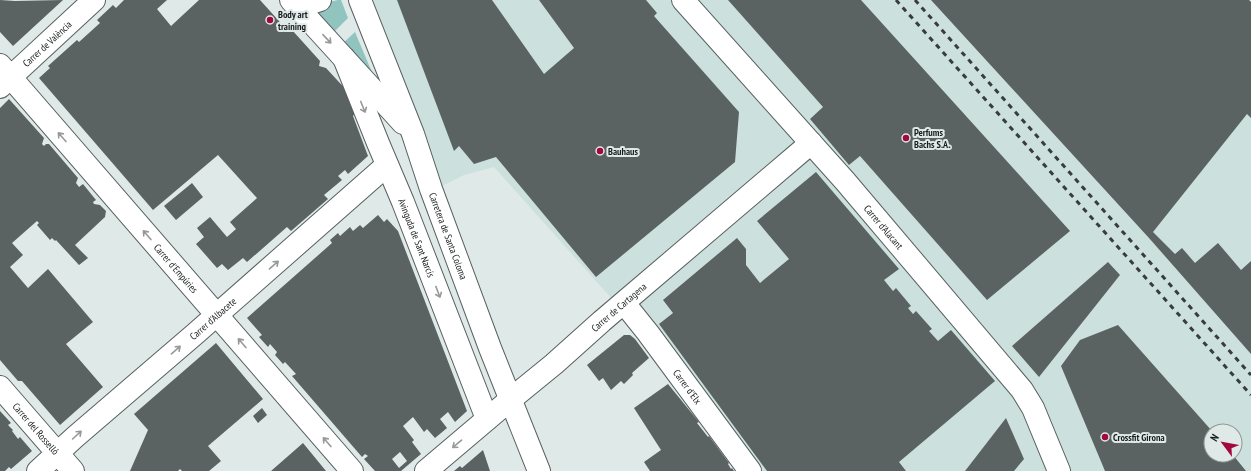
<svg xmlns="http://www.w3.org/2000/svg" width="1251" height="471" font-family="'PT Sans Narrow',sans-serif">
	<rect width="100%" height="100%" fill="#dfe9e8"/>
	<path fill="#cce0de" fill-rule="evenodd" d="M370,0H1251V471H746L630,319L494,167L464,175L438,188ZM1211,431H1235V455H1211Z"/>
	<path fill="#91c3bf" d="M338,0H341L348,18L328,38L304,8Z
		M355,32L379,89L338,48Z"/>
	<path fill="#5a6362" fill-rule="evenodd" d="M0,0L15,1L63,0L13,46L0,32Z
		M124,0H167L157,9L171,26L199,0H260L288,31L292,30L320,61L319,66L326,68L350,94L356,111L353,116L368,156L348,174L345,170L338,176L342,180L324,195L328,199L291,231L287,227L247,262L243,258L228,270L222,264L217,268L196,244L204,237L197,228L210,217L227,237L236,229L230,222L257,198L218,155L153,210L39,78L50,68L48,66L77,40L79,42L100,23L97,20L113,5L116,8Z
		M397,0H492L544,74L574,48L539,0H646L657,13L654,16L739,112L735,162L596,277L496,157L474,164L459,146L454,151Z
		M728,0H861L1070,231L987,300L860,156L849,165L810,119L823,107Z
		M931,0H1249L1251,2V118L1247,114L1153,232L1175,254L1182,248L1195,263L1218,243L1241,270L1251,261V354L1149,238Z
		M9,99L44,138L42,144L44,146L46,144H49L78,178L76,183L79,187L83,184L96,200L93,202L94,204L100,205L106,211L105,217L75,245L88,258L79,265L56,240L55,241L52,238L50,240L37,225L39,223L37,221L12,243L23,255L10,267L28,288L48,269L93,322L66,344L103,387L60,425L22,381H18L0,360V108Z
		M816,172L899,269L884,280L893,291L896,288L911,306L908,308L913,314L916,311L932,329L929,331L938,341L951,330L995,381L899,462L906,471H767L659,324L673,313L663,300L737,238L746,249V265L760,283L789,259L757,221Z
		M192,183L203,197L176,220L164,206Z
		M378,215L384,222L387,219L398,231L467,411L455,422L448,412L440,419L447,428L435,438L427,429L424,432L413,417L403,426L414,440L412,442L421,454L401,471H375L364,459L368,456L365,454L362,457L292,376L296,374L285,362L283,364L275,355L277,352L270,344L268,347L259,337L262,335L247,318L332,243L330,240L338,233L340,236L350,227L353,231L360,225L363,228ZM400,452L407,461L399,468L392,459Z
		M1108,262L1120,275L1039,377L1012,346Z
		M1118,325L1212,431L1211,455H1233L1246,471H1105L1061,366L1080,340Z
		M624,335H630L635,339L649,358L632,373L633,375L624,384L621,381L611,390L603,378L599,381L587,365Z
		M216,343L263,399L208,446L221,461L209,471H182L180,469L178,471H130L148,430L134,414Z
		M668,384L699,422L697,423L708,437L709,436L729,463L728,464L731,469L732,468L734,471H650L644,462L661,450L634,408Z
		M262,408L267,415L258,423L253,416Z
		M0,411L11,423L8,425L13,430L12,431L18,439L20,437L32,451L11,469L9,467L5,471H0Z
		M1006,418L1024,459L1014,471H965Z
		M303,443L326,471H271Z
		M483,450L490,471H454L460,466L462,468Z"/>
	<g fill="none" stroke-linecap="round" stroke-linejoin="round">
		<g stroke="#57605f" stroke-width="24">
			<g id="minor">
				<path d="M291,0L403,123"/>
				<path d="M301,0L311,3L320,0"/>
				<path id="s1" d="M360,0L413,134L431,189L490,348L539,471"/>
				<path id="s2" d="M683,0L845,181L1022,390L1033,408L1059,471"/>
				<path id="s3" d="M344,58L378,143L403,202L487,419"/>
				<path id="s4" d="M0,65L352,471"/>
				<path id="s5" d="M0,87L94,0"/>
				<path id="s6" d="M624,303L648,333L750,471"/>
				<path id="s7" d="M0,387L73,471"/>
				<path id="s8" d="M38,471L75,437L195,334L387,165"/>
				<path id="s9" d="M426,471L511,399L554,364L602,321L811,143"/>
			</g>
		</g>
		<use href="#minor" stroke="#fff" stroke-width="22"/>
		<path stroke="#383c3c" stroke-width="3" stroke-dasharray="5 5" stroke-linecap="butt" d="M896,0L1251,395
			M915,0L1251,375"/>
	</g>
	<defs><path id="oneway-shaft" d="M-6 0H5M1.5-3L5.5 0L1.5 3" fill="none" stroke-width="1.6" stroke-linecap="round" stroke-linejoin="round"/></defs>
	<g stroke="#989999">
		<use href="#oneway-shaft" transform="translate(327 39) rotate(47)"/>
		<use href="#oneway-shaft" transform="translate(363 107) rotate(68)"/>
		<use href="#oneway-shaft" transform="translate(62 137) rotate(-131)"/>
		<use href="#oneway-shaft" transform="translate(147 235) rotate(-131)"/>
		<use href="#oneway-shaft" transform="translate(274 265) rotate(-41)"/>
		<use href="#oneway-shaft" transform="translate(438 292) rotate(69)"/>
		<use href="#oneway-shaft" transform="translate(242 343) rotate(-131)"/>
		<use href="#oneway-shaft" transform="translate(176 350) rotate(-41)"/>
		<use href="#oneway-shaft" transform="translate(77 435) rotate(-42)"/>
		<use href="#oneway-shaft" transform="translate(327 442) rotate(-131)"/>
		<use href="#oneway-shaft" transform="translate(457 444) rotate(140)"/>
	</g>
	<g fill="#a3073f" stroke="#dfe9e8" stroke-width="1.5">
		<circle cx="270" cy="20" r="4"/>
		<circle cx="906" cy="138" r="4"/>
		<circle cx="600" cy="151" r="4"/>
		<circle cx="1105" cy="437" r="4"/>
	</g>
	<g text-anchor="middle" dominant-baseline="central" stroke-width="4" stroke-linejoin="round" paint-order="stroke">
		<g font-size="10" font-weight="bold" fill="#1a1d1d" stroke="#dfe9e8" text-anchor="start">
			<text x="278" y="14">Body art<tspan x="278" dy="12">training</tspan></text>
			<text x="914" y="132">Perfums<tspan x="914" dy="12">Bachs S.A.</tspan></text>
			<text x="608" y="151">Bauhaus</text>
			<text x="1113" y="437">Crossfit Girona</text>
		</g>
		<g font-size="10" fill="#1a1d1d" stroke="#dfe9e8">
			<text stroke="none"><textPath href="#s5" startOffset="64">Carrer de València</textPath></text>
			<text stroke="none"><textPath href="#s2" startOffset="303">Carrer d'Alacant</textPath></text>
			<text stroke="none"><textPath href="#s1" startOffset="252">Carretera de Santa Coloma</textPath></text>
			<text stroke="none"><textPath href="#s3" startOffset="194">Avinguda de Sant Narcís</textPath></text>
			<text stroke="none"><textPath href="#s4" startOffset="269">Carrer d'Empúries</textPath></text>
			<text stroke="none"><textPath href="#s9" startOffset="253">Carrer de Cartagena</textPath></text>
			<text stroke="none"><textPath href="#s8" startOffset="232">Carrer d'Albacete</textPath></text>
			<text stroke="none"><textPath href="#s6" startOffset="105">Carrer d'Elx</textPath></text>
			<text stroke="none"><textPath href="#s7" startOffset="55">Carrer del Rosselló</textPath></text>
		</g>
	</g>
	<g transform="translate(1223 443) rotate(302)"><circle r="19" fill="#dfe9e8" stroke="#909797"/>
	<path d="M0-3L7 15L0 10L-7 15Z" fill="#a3073f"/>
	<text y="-6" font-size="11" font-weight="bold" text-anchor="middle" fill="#1a1d1d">N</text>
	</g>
</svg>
